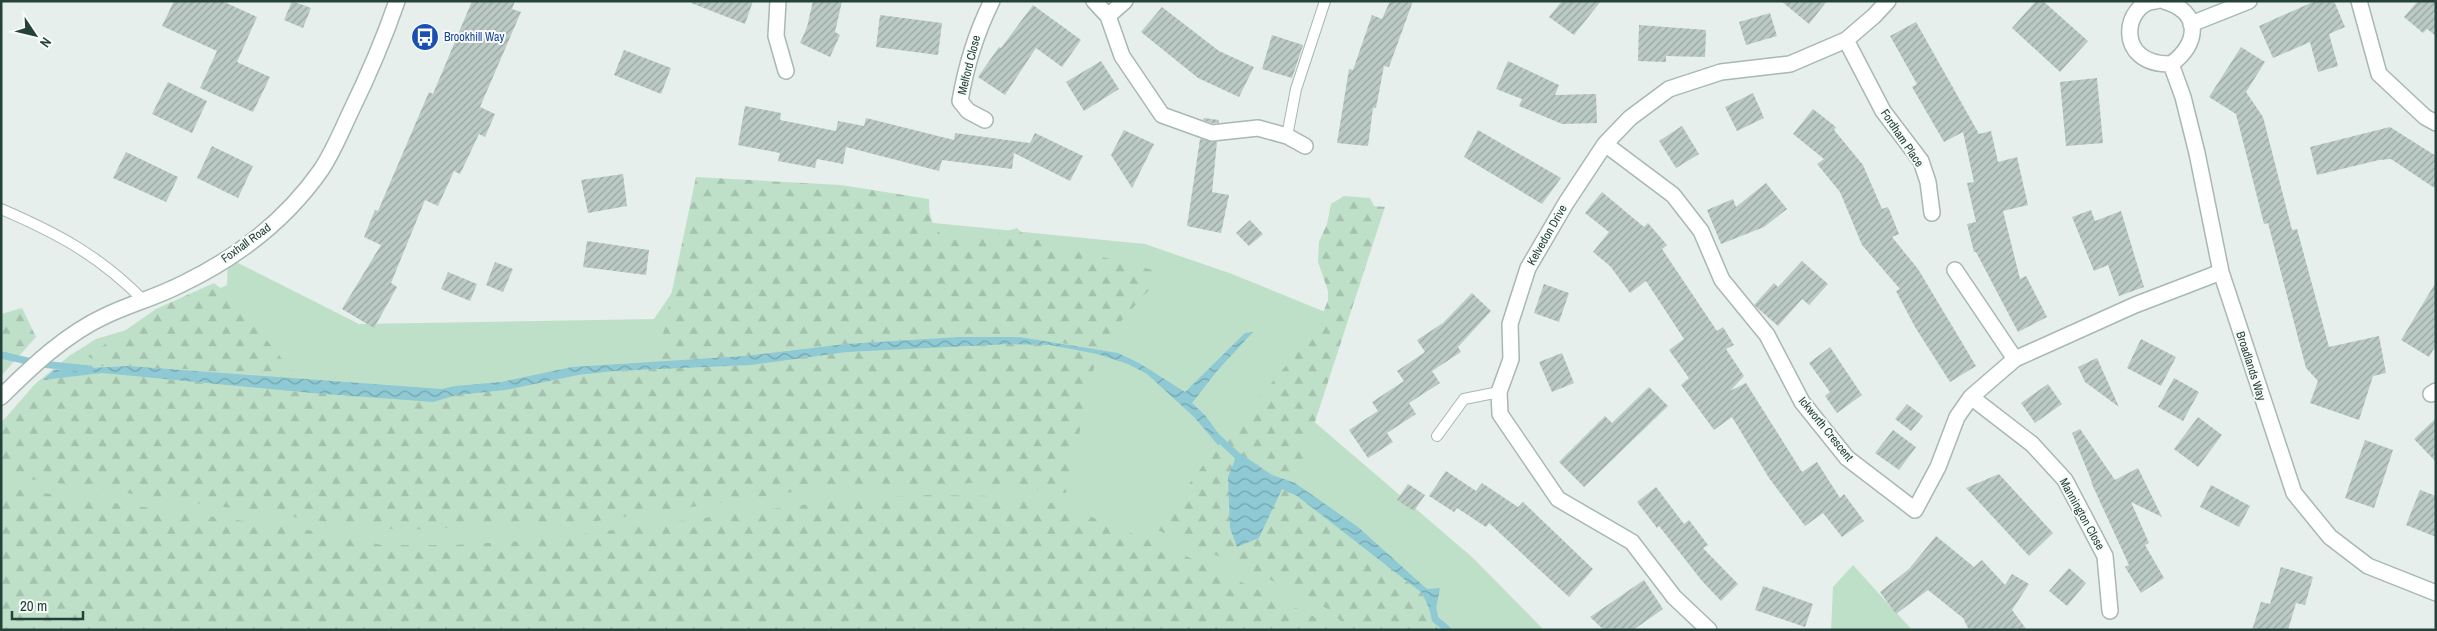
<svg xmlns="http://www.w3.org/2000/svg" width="2437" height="631" font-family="'Archivo Narrow',sans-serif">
	<defs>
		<pattern id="forest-firs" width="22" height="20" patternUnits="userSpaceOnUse" patternTransform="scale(1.25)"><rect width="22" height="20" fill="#bfe0c8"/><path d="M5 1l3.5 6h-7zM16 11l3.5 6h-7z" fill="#a4c1ad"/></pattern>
		<pattern id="water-waves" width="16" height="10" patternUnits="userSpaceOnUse" patternTransform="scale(1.25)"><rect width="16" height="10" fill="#8ec9d4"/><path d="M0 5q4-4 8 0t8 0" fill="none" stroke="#74a5ad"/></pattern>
		<pattern id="building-hatch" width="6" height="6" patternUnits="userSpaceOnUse" patternTransform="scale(1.25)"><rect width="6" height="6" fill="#bbcac4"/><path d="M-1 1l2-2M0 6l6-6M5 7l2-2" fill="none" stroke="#98a6a0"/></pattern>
	</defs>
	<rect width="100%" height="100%" fill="#e6efeb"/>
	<path fill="#bfe0c8" d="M733,203L1145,244L1232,274L1345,320L1311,419L1472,557L1544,630H1V423L35,384L69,356L96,339L130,329L227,285L228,258L359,324L654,319Z
		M1853,565L1912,630H1831L1833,587Z"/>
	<path fill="url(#forest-firs)" d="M696,177L841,185L929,199C928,259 980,239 1017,228L1026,237L1164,273L1097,348L1019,337H959L846,344L745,356L657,362Z
		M1344,196L1370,198L1374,206L1385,207L1295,483L1272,475L1248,458L1228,477L1230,500L1259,538L1281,489L1297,496L1422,593L1434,619L1448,630H1351L1326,608L1255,572L1155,529L1211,455L1317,329L1328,300V291L1318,262L1319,242L1327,224L1331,204Z
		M214,283L232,297L299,380L186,369L100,366L88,356L156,309Z
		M22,308L36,337L1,376V314Z
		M1009,344L1050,345L1097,354L1066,493L976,483L921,485L847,484L590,522L403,530L349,525L1,475V427L27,395L74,365L102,373L312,393L433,402L457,395L505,390L578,375L614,371L751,365L847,352Z
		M1,487L321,532L382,545H454L537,540L854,498L932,495L1000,496L1049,502L1072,509L1182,554L1313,616L1330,630H1Z"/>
	<path fill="url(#water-waves)" d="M1253,332L1217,371L1192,403L1205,415L1223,440L1218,445L1194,417L1147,374L1128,364L1097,354L1050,345L1009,344L847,352L751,365L614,371L578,375L505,390L457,395L433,402L312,393L102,373L43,380L54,370L128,366L442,389L455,386L501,382L572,367L745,356L846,344L959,337H1019L1118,353L1139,363L1185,392L1245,333Z
		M1238,452L1272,475L1295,483L1358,527L1427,589L1440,588L1434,619L1422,593L1297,496L1282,489L1259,538L1237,547L1230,528L1228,477Z"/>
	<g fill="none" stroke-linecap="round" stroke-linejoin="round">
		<path stroke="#8ec9d4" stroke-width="7" d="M1,355L41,364L90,369
			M1216,436L1243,461
			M1433,609L1435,619L1448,630"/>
	</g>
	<path fill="url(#building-hatch)" d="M174,1H222L257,17L237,62L270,77L253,112L200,88L217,51L162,26Z
		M292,1L311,8L303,28L284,20Z
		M472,1H515L512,9L521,12L480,107L495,114L485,137L479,134L460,174L454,171L438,206L425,200L391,283L397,287L374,328L342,309L381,245L364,237L375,210L378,211L429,92L433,94Z
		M691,1H753L745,24L691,3Z
		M813,1H842L835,32L840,35L830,57L800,43L807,27Z
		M1390,1H1413L1389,67L1384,66L1376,108H1373L1368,146L1337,143L1349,69L1353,70L1372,15L1382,19Z
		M1562,1H1601L1574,35L1549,17Z
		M1781,1H1827L1809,24Z
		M2036,1H2043L2088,41L2060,72L2012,28Z
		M2315,1H2334L2345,27L2329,34L2338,66L2318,72L2310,42L2273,58L2259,26Z
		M2418,1H2436V36L2427,29L2423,33L2404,17Z
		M1033,5L1081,40L1062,67L1036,48L1005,95L978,77L999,47L1001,48Z
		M1162,7L1219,51L1254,67L1239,97L1198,78L1141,32Z
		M1770,13L1777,36L1746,45L1739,22Z
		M880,15L942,23L938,55L876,47Z
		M1916,22L1979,134L1991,131L1998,162L2017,157L2028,205L2003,211L2020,279L2026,276L2047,317L2018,332L1976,252H1974L1967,224L1976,222L1967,183L1974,182L1963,132L1944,142L1912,87L1917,84L1890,36Z
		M1639,25L1706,30L1705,57L1666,56V62L1638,61Z
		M1272,35L1303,45L1292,78L1262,69Z
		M2241,47L2265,62L2246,92L2263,117L2292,230L2297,229L2329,347L2379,336L2386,373L2373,376L2359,420L2310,403L2318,381L2306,368L2268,223L2264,224L2236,114L2209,97Z
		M624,50L671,68L661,94L614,75Z
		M1101,61L1119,89L1084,111L1066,82Z
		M1508,61L1559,85L1555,95L1596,94L1597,123L1562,124L1519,106L1522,99L1496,89Z
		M2097,78L2103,143L2066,146L2060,82Z
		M168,82L207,101L192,133L152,114Z
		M1753,93L1764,118L1737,131L1725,107Z
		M745,106L781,113L780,120L836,131L838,121L864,126L866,118L954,140L955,133L1030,143L1035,133L1083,156L1070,181L1014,153L1012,169L942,160L939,171L846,147L843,164L817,159L815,168L778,161L780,153L738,145Z
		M1813,109L1836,127L1834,130L1863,165L1882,209L1888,207L1899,234L1892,237L1918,269L1976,366L1950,382L1915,327L1896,291L1900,289L1862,245L1840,192L1817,164L1824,159L1793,134Z
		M1204,118L1219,120V123H1213L1203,120Z
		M1682,126L1699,154L1676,168L1659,141Z
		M2390,127L2436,156V189L2391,159L2379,160L2317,175L2310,147Z
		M1124,130L1154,144L1132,188L1111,155Z
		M1478,130L1561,178L1542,204L1464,157Z
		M1200,139L1217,142L1212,192L1229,195L1221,233L1187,226Z
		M212,146L253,166L238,198L197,178Z
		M126,152L178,177L166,202L113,178Z
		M623,174L627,206L588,213L581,180Z
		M1766,183L1787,209L1764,227L1721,244L1707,210L1733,199L1736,207Z
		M1602,192L1644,227L1648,223L1667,245L1662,249L1717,331L1723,327L1734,345L1726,349L1744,376L1730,391L1746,383L1802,472L1817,462L1840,498L1844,494L1864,521L1842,537L1823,513L1805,526L1769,478L1732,417L1714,430L1681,385L1689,378L1669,350L1684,339L1646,281L1630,293L1610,266L1593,252L1609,232L1585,213Z
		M2091,210L2095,221L2121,211L2144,287L2119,296L2108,265L2094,271L2072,217Z
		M1250,220L1263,234L1249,246L1236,233Z
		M587,241L649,250L646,275L583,267Z
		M1802,261L1828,284L1809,305L1802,299L1778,326L1754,305L1774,283L1778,287Z
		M495,262L513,269L503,292L486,285Z
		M448,272L477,284L470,301L441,289Z
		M2436,282V345L2429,357L2401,340Z
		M1544,284L1569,293L1559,322L1534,313Z
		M1472,293L1491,311L1458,347L1461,352L1432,371L1440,383L1409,403L1416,414L1387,433L1393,442L1368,458L1349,430L1378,411L1372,402L1404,381L1397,371L1425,352L1417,340L1443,323Z
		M2141,339L2176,357L2161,386L2127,368Z
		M1830,347L1862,395L1837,413L1825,396L1830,392L1809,363Z
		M1562,353L1574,383L1552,392L1539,362Z
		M2097,358L2119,407L2085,382L2078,367Z
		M2174,378L2199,392L2183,421L2158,407Z
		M2048,384L2062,404L2035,423L2021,403Z
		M1649,387L1668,406L1584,487L1559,462L1605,416L1612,423Z
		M1907,404L1923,416L1911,431L1895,419Z
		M2198,417L2222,435L2198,467L2174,449Z
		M2436,418V462L2414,439Z
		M2080,429L2115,480L2138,468L2162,517L2131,502L2149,543L2145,545L2164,578L2141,593L2125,567L2129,565L2091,482H2092L2072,433Z
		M1893,430L1916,447L1899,470L1875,453Z
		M2365,440L2393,450L2374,508L2345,498Z
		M1446,471L1476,491L1482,483L1518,507L1523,502L1593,569L1569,597L1489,523L1486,527L1457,508L1454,512L1429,496Z
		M1999,474L2053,533L2029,556L1966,488Z
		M1408,484L1425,495L1414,511L1397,500Z
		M2211,485L2250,506L2239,527L2200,507Z
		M1656,487L1684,524L1689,520L1708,545L1703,548L1738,584L1721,601L1702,581L1659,526L1657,528L1637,502Z
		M2420,490L2436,496V537L2406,525Z
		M1936,536L1974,567L1982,560L2005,585L2012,574L2029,584L2012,610L2027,630H1969L1963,618L1928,590L1896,614L1880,592L1909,569Z
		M2281,567L2313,577L2305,605L2296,603L2288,630H2252L2261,602L2270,604Z
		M2069,568L2086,583L2067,606L2049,591Z
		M1644,580L1663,609L1633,630H1604L1590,617Z
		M1763,586L1813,604L1805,627L1755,610Z"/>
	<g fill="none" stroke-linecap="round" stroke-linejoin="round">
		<g stroke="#a8b8b2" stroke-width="12">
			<path id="service" d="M1287,136L1296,89L1325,1
				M1,209C57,233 100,256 143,300
				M1437,436L1464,399L1499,392"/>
		</g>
		<g stroke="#a8b8b2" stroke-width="18">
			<path id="minor" d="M778,1L776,36L786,71
				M1094,1L1108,16L1122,56L1162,115L1212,133L1258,128L1287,136L1305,146
				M2156,1C2124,2 2113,65 2171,64C2199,44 2202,12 2164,1
				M2359,1L2379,74L2425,117L2436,123
				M1108,16L1125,1
				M2191,24L2249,1
				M1846,40L1883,111L1921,161L1928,182L1932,213
				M2171,64L2183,97L2197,153L2221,272L2294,493L2330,537L2368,566L2436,593
				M985,120L968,111L960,101C966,66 976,33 992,1
				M1605,144L1673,195L1701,231L1722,280L1767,335L1802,402L1847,458L1915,510L1938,467L1957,417L1971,397L2015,359L2135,305L2221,272
				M1955,270L2015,359
				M2431,394L2436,391
				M1971,397L2032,444L2065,480L2105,556L2110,611
				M1709,630L1674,597L1632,542L1558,499L1500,414L1499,392L1511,359L1510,324L1528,268L1566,203L1605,144L1630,118L1669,89L1721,72L1790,64L1846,40L1874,16L1888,1"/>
		</g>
		<g stroke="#a8b8b2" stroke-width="18">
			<path id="tertiary" d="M1,397C31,367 66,334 105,316C130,304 157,297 182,284C236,258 286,220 321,170C333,152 341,132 350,113C368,76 384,39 397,1"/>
		</g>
		<use href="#service" stroke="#fff" stroke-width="10"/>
		<use href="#minor" stroke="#fff" stroke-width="15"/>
		<use href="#tertiary" stroke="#fff" stroke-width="15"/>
	</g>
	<defs>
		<g id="bus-disc" transform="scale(1.4375)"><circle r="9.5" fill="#1a4fb4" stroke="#f7fbf9"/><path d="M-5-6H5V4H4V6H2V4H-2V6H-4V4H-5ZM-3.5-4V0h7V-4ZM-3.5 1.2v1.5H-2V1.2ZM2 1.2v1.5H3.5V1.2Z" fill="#fff"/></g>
	</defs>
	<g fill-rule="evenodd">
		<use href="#bus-disc" x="425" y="37"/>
	</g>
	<g text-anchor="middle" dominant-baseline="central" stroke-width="4" stroke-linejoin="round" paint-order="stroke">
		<g font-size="12" fill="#164399" stroke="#f7fbf9" text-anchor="start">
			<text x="444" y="37">Brookhill Way</text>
		</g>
		<g font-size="12" fill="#24423a" stroke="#f7fbf9">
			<text transform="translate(969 65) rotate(-76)">Melford Close</text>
			<text transform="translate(1902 138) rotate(56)">Fordham Place</text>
			<text transform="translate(1547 235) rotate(-60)">Kelvedon Drive</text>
			<text transform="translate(246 243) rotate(-36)">Foxhall Road</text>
			<text transform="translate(2251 366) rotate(72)">Broadlands Way</text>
			<text transform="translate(1826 429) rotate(51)">Ickworth Crescent</text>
			<text transform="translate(2082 514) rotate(61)">Mannington Close</text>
		</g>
	</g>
	<rect width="2437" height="631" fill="none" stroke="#24423a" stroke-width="5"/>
	<g transform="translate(35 35) rotate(125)" stroke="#f7fbf9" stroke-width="4" paint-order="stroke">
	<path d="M0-4L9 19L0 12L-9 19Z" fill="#24423a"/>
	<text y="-8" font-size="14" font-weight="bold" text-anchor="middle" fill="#24423a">N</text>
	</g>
	<path d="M12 611v8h71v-8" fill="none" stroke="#24423a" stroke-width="2.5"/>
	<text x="20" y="611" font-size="15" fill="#24423a" stroke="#f7fbf9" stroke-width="4" paint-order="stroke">20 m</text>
</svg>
